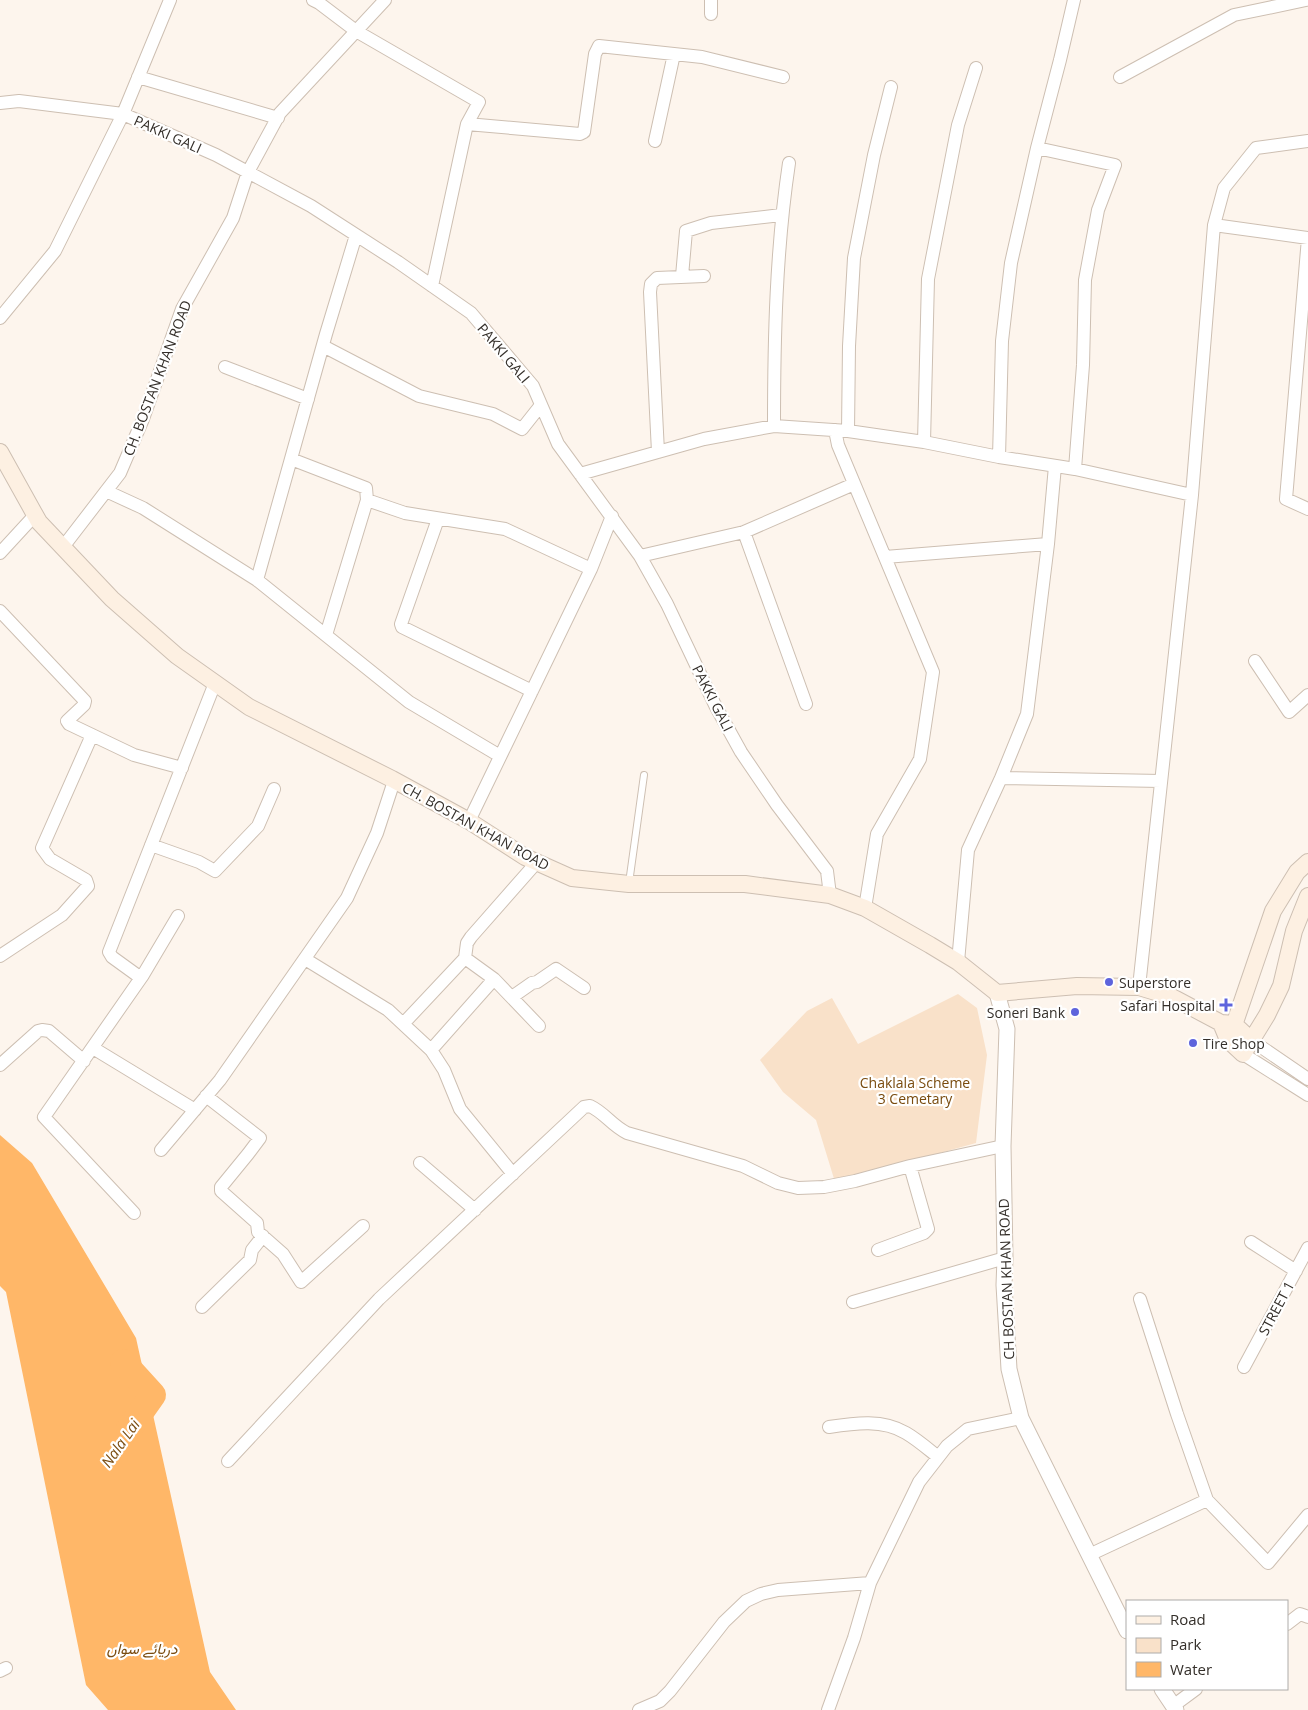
<svg xmlns="http://www.w3.org/2000/svg" width="1308" height="1710" font-family="'Open Sans',Vazirmatn,sans-serif">
	<rect width="100%" height="100%" fill="#fdf5ed"/>
	<path fill="#f9e1c9" d="M958,994L977,1008L987,1055L976,1143L835,1182L816,1120L783,1092L760,1060L807,1011L832,998L858,1044Z"/>
	<path fill="#ffb768" d="M0,1135L32,1163L136,1338L210,1672L236,1710H108L86,1685L6,1292L0,1286Z"/>
	<g fill="none" stroke-linecap="round" stroke-linejoin="round">
		<path stroke="#ffb768" stroke-width="26" d="M123,1362L153,1395L129,1429"/>
		<g stroke="#cdbfb2" stroke-width="8">
			<path id="service" d="M629,883L644,775"/>
		</g>
		<g stroke="#cdbfb2" stroke-width="14">
			<path id="minor" d="M313,0L319,3L356,31L479,102L467,124L432,286
				M711,0V14
				M138,77L278,118
				M1120,77L1234,15L1306,0
				M0,103L19,101L123,114L216,155L311,206L398,262L471,313L533,386L558,444L640,556L667,604L715,705L741,752L777,805L827,871L830,895
				M467,124L580,134L584,132L595,54L599,46L702,57L783,77
				M655,141L674,54
				M1308,141L1256,148L1224,188L1214,225L1308,238
				M1037,148L1115,165L1098,210L1085,280L1083,365L1075,469
				M1308,238L1286,499L1308,509
				M682,276L686,231L711,223L781,215
				M0,318L55,251L123,114L170,0
				M323,346L419,396L493,414L522,429L541,405
				M225,367L308,399
				M774,426C774,338 776,250 789,163
				M835,430L838,445L933,672L920,759L877,834L865,908
				M848,431L849,346L854,258L874,155L891,87
				M924,442L928,279L958,125L976,68
				M658,452L650,292L651,284L657,278L704,276
				M999,457L1002,341L1011,263L1037,148L1060,60L1074,0
				M291,459L366,488L367,500L326,635
				M580,474L704,439L774,426L848,431L924,442L999,457L1075,469L1192,495
				M106,491L143,508L257,580L409,702L500,756
				M367,500L405,513L505,529L591,569
				M438,519L401,624L402,627L532,691
				M744,532L806,704
				M63,547L120,473L143,419L182,309L233,218L248,172L280,113L385,0
				M0,553L35,515
				M640,556L744,532L854,484
				M885,557L1048,544
				M257,580L326,334L356,235
				M0,611L85,701L84,705L67,721L69,724L134,755L182,768
				M1255,661L1289,712L1308,695
				M1001,778L1161,781
				M469,821L591,569L612,516
				M151,845L199,862L215,871L258,826L274,789
				M0,956L62,915L88,886L86,880L50,859L42,848L92,735
				M465,958L494,979L539,1026
				M305,959L388,1010L431,1050L444,1070L460,1109L513,1174
				M958,962L968,850L1001,778L1027,714L1048,544L1055,466
				M141,978L112,957L109,952L215,683
				M1139,987L1192,495L1214,225
				M512,997L532,983L537,982L556,969L584,988
				M403,1024L465,958L467,943L471,937L537,862
				M1251,1040L1308,1079
				M93,1048L195,1110
				M431,1050L494,979
				M1243,1054L1308,1095
				M0,1065L38,1031L42,1030L49,1031L84,1061
				M206,1096L260,1138L248,1154L221,1187V1191L257,1223L258,1232L283,1254L301,1282L363,1226
				M161,1150L220,1080L347,898L377,833L394,781
				M420,1163L475,1210
				M134,1213L44,1117L143,975L178,916
				M1251,1242L1296,1271
				M878,1250L924,1233L928,1229L910,1166
				M1140,1299L1177,1414L1207,1500L1268,1563L1308,1515
				M853,1302L1005,1258
				M202,1307L250,1260L252,1250L263,1236
				M1244,1367L1308,1248
				M829,1427C855,1423 883,1419 906,1433C918,1440 928,1449 938,1457
				M228,1461L379,1299L584,1107L590,1106C605,1113 611,1125 627,1133L743,1166L778,1183L798,1188L824,1187L855,1181L910,1166L1003,1146
				M1089,1555L1207,1500
				M1287,1624L1300,1614L1308,1617
				M0,1671L6,1668
				M1173,1706L1196,1689
				M639,1710L660,1701L670,1691L724,1622L746,1601L761,1594L778,1590L870,1583
				M828,1710L854,1638L870,1583L919,1482L947,1446L968,1429L1021,1418"/>
		</g>
		<g stroke="#cdbfb2" stroke-width="17">
			<path id="tertiary" d="M997,993L1007,1029L1003,1146L1005,1258L1004,1285L1009,1369L1021,1418L1127,1631
				M1162,1689L1176,1710"/>
		</g>
		<g stroke="#cdbfb2" stroke-width="18">
			<path id="secondary" d="M0,452L39,522L112,599L177,656L249,707L392,779L469,821L525,857L572,878L629,884H745L830,895L865,908L930,945L958,962L997,993L1077,986L1139,987L1172,997L1221,1023L1234,1024L1251,1040
				M1221,1023L1228,1040L1243,1054L1267,1015L1281,986L1294,931L1308,896
				M1231,1034L1273,911L1297,872L1308,862"/>
		</g>
		<use href="#service" stroke="#fff" stroke-width="6"/>
		<use href="#minor" stroke="#fff" stroke-width="12"/>
		<use href="#tertiary" stroke="#fff" stroke-width="15"/>
		<use href="#secondary" stroke="#fdf0e2" stroke-width="16"/>
	</g>
	<g fill="#5e64dc" stroke="#fff" stroke-width="2">
		<circle cx="1109" cy="982" r="5"/>
		<path d="M1223.5 997.5h5v5h5v5h-5v5h-5v-5h-5v-5h5z"/>
		<circle cx="1075" cy="1012" r="5"/>
		<circle cx="1193" cy="1043" r="5"/>
	</g>
	<g text-anchor="middle" dominant-baseline="central" stroke-width="4.5" stroke-linejoin="round" paint-order="stroke">
		<g font-size="14" fill="#342f2a" stroke="#fff">
			<text transform="translate(168 134) rotate(24)">PAKKI GALI</text>
			<text transform="translate(504 353) rotate(50)">PAKKI GALI</text>
			<text transform="translate(157 378) rotate(-69)">CH. BOSTAN KHAN ROAD</text>
			<text transform="translate(713 698) rotate(63)">PAKKI GALI</text>
			<text transform="translate(476 826) rotate(29)">CH. BOSTAN KHAN ROAD</text>
			<text transform="translate(1006 1279) rotate(-92)">CH BOSTAN KHAN ROAD</text>
			<text transform="translate(1276 1308) rotate(-62)">STREET 1</text>
		</g>
		<g font-size="14" fill="#342f2a" stroke="#fff" text-anchor="start">
			<text x="1119" y="982">Superstore</text>
			<text x="1215" y="1005" text-anchor="end">Safari Hospital</text>
			<text x="1065" y="1012" text-anchor="end">Soneri Bank</text>
			<text x="1203" y="1043">Tire Shop</text>
		</g>
		<g font-size="14" fill="#794b0e" stroke="#fff">
			<text x="915" y="1082">Chaklala Scheme<tspan x="915" dy="16">3 Cemetary</tspan></text>
		</g>
		<g font-size="15" font-style="italic" fill="#7a4c10" stroke="#fff">
			<text transform="translate(120 1443) rotate(-55)">Nala Lai</text>
			<text x="142" y="1648">دریائے سواں</text>
		</g>
	</g>
	<rect x="1126" y="1600" width="162" height="90" fill="#ffffff" stroke="#aeacaa"/>
	<rect x="1136" y="1616" width="25" height="8" fill="#fdf0e2" stroke="#aeacaa"/>
	<text x="1170" y="1625" font-size="15" fill="#342f2a">Road</text>
	<rect x="1136" y="1638" width="25" height="15" fill="#f9e1c9" stroke="#aeacaa"/>
	<text x="1170" y="1650" font-size="15" fill="#342f2a">Park</text>
	<rect x="1136" y="1662" width="25" height="15" fill="#ffb768" stroke="#aeacaa"/>
	<text x="1170" y="1675" font-size="15" fill="#342f2a">Water</text>
</svg>
